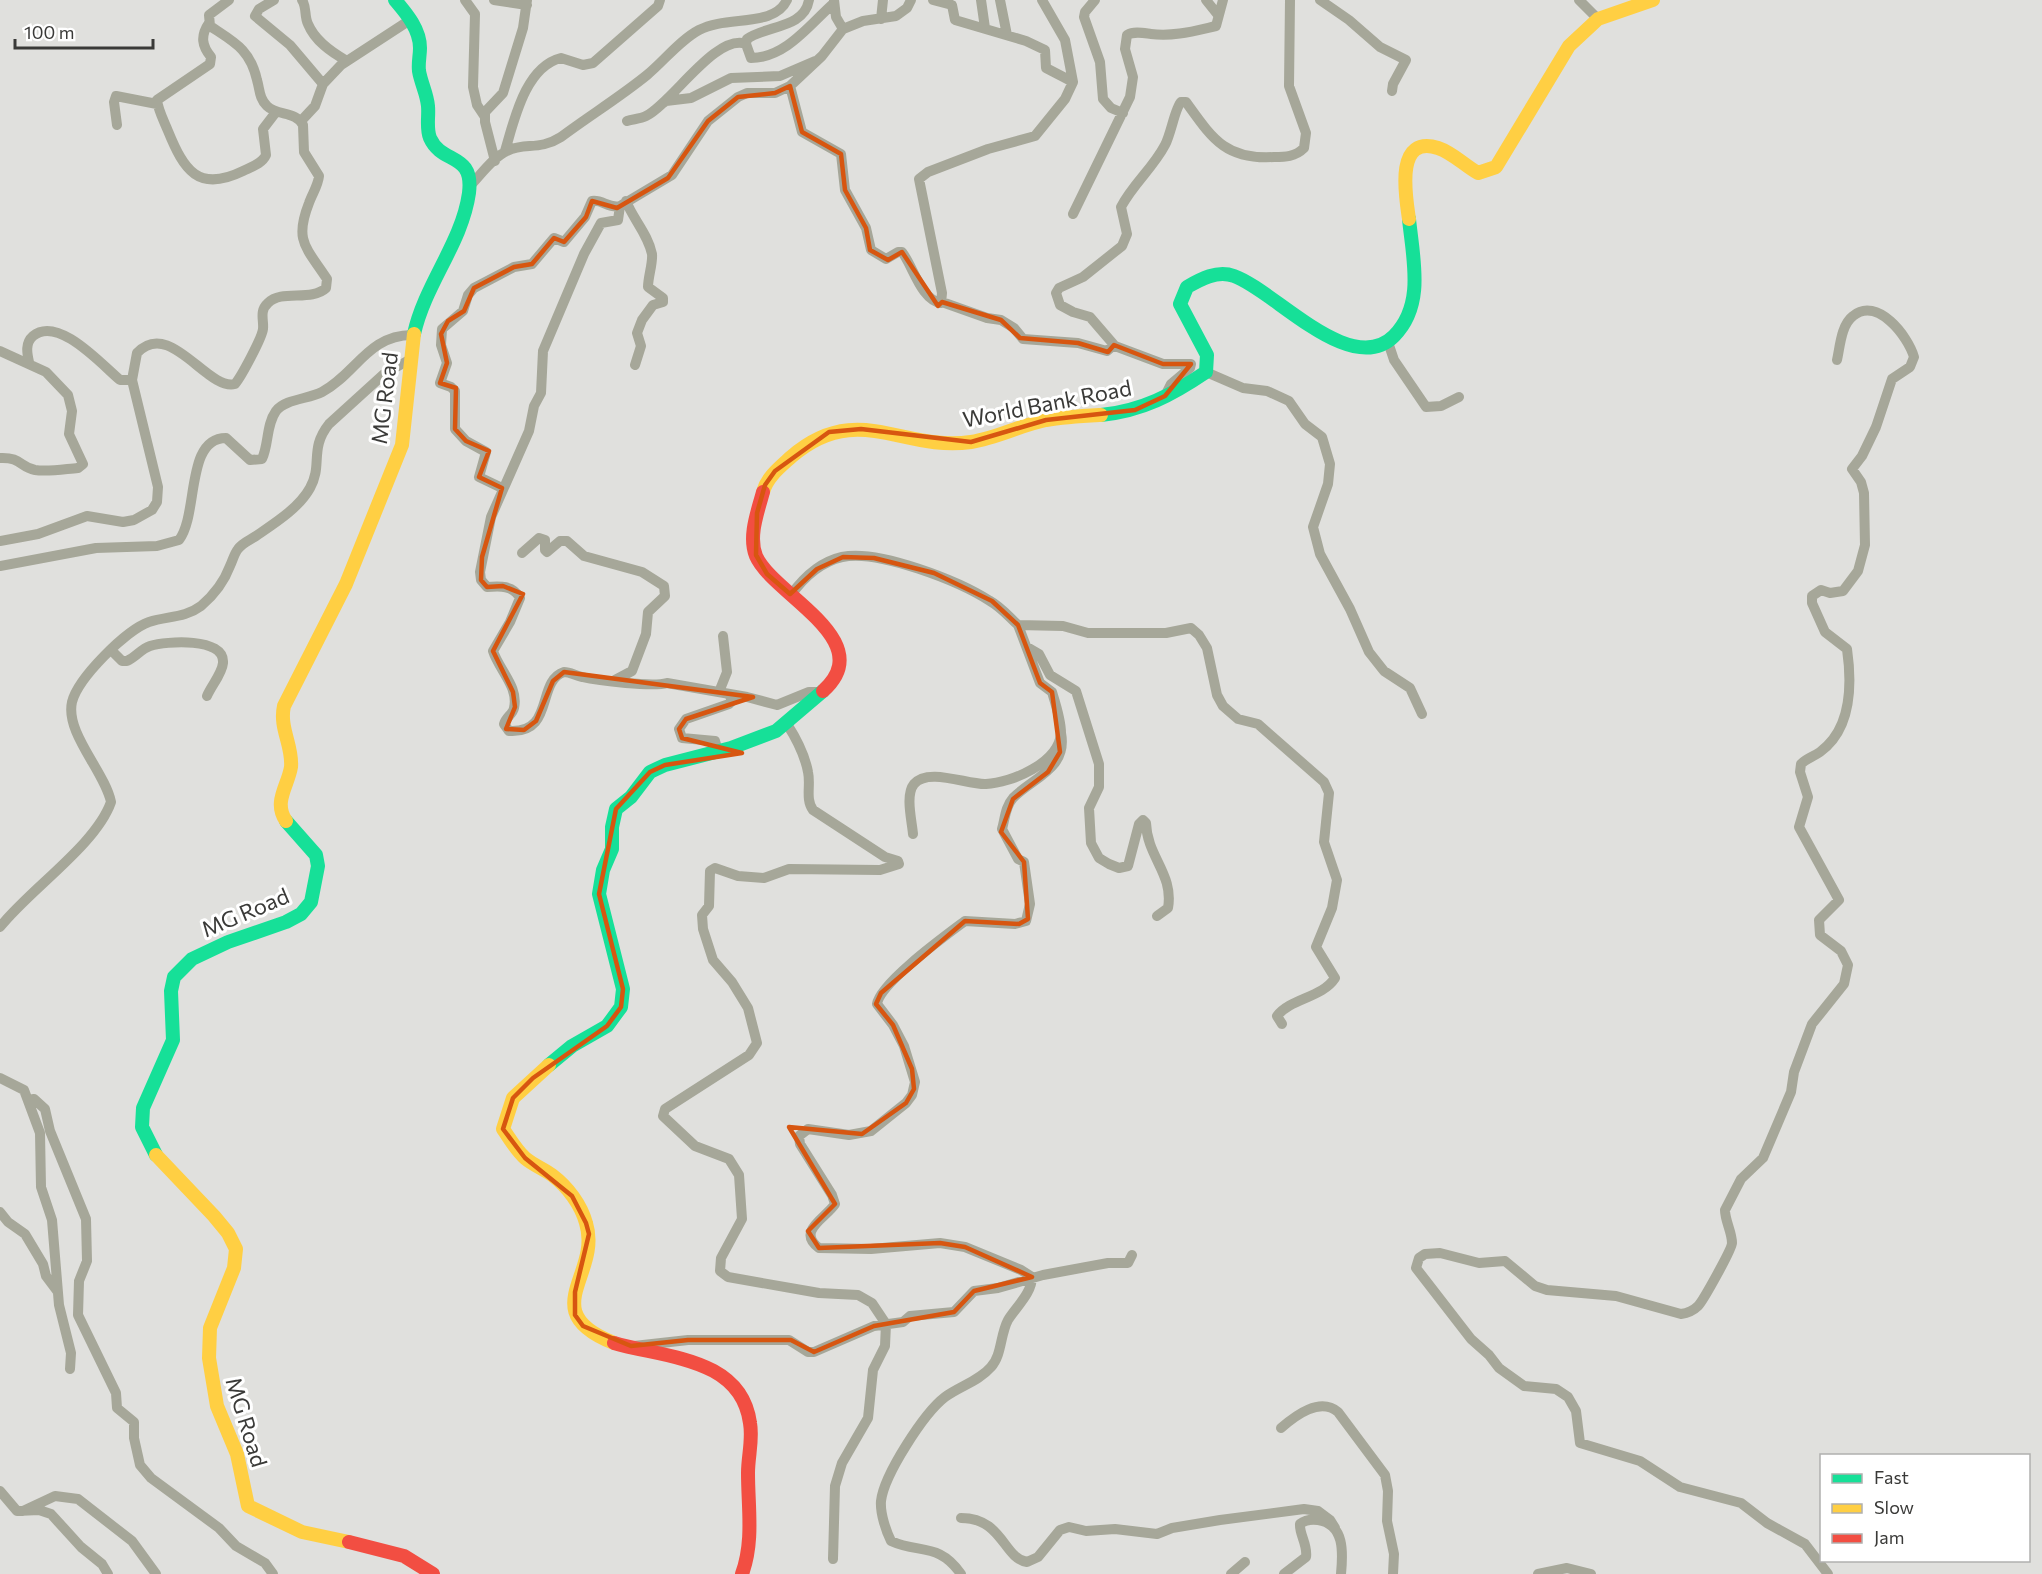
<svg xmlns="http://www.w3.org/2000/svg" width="2042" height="1574" font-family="Commissioner,sans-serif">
	<rect width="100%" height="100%" fill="#e0e0dd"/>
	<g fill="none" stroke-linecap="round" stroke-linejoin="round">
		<path stroke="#a6a799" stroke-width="10" d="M274,0L259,9L255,16L290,45L323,84
			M302,0C307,7 304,16 308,24C315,41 331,52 347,61
			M465,0L475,14L473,87L477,105L485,117
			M494,0L527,5
			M834,0L836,17L843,29
			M933,0L952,5L955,20L1026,41L1045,50L1046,68L1073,82
			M981,0L985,28
			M1000,0L1007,35
			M1095,0L1085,12L1084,17L1100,62L1103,99L1111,108L1123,113
			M1206,0L1218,15
			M1320,0L1349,20L1380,47L1406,60L1393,84L1392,91
			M1579,0L1598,19
			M881,19L883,0
			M209,23C200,36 202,46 211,57L210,64L157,100C158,110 164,121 168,131C184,170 198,193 243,171C251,167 262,164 266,155L263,129L276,112
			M746,44L747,39C766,25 804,29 809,0
			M790,86L802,132L841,154L845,190L866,228L871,250L886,259L898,252H902C913,266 921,300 941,303L942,293L919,179L928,172L988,149L1035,136L1065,99L1073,82L1065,40L1042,0
			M663,103L666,101L691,98L731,78L780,76L815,61
			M301,121L315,106L323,84L341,65L410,20
			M627,121C633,119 640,119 646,116C672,103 716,33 746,44L751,58C786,58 810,24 834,3
			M117,125L114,102L116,96L157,104
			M505,151C514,121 525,67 561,58L583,65L593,63L658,6L660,0
			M495,161L485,122V112L503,93L523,28L527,0
			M469,187C480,176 493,157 507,151C525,142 539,151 561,137C589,116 620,97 647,75C664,61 680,40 699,30C727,15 774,28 787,0
			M626,201C633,219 648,234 652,254C653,263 648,277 648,287L663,298V302L653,305L642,320L637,333L641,346L635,365
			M1073,214L1130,97L1133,77L1125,49L1127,35C1134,31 1143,33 1151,34C1173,37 1194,31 1216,26L1223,0
			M942,302L987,318L1001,320L1014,328L1023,339L1078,343L1107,351L1114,345
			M1388,342L1394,360L1426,407L1441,406L1459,397
			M0,351L46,372L68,395L72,411L69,434L83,464L78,468C65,469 48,472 35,470C20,467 21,457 0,458
			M29,362C27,353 25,343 33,336C58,315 102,365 120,380H132
			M1206,372L1243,388L1267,391L1289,401L1305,424L1322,437L1330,464L1328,484L1313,527L1320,554L1350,609L1369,652L1384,671L1410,688L1422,714
			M1165,396L1171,384L1190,368L1191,364H1163L1115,346L1090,317L1073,312L1060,305L1056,293L1059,288L1083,277L1122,246L1127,234L1121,207C1133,184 1153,168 1165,145C1171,134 1175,108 1181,102H1186C1212,138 1225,160 1274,157C1285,157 1295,157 1304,148L1306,133L1289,86L1290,0
			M502,488L479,477L486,452L466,441L455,429V391L451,387L440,383L447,363L441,345L442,329L463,311L468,295L474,288L514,267L532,264L554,238L564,242L585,217L592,201C602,199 609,209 620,206
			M0,541L38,534L87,516L123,522L134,520L152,510L157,502L158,487L132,380L137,353C170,318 207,391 235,384C241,377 262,338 263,329C264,320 259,311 268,303C282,289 311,302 326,288L327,279C306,247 294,241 309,203C312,194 318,186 319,176L304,152L303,125C296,111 277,116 267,106C259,98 260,90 257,80C250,49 234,42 210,26L209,15L229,0
			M522,553L539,538L545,540V550L547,552L560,541H567L584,556L642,572L664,586L665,596L648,612L646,634L632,671L615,680
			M0,566L96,548L157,546L179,540C199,514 185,438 226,438L250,460L262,459C269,444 266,425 276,411C285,399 309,399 322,392C356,374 368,335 412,335
			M791,595C804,577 820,562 842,557C878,549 959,581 990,601C1001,607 1009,617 1018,625L1063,626L1088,633H1166L1191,628L1199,635L1207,648L1217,695L1223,706L1238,719L1258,724L1324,782L1329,793L1324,842L1337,880L1332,908L1316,947L1335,978C1322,998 1291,998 1277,1016L1282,1024
			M1027,647L1039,654L1050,675L1076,691L1099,764V787L1089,808L1091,843L1099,858L1109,864L1119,868L1128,866L1139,824L1143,820L1146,823C1147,857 1174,874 1168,908L1157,916
			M112,651L122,661H127C136,657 141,649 150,646C166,641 225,637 223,663C222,674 211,686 207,696
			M719,692L727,672L723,636
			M823,692H809L777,705L747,697L667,683C653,687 599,681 582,677C575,676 571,672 564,672C536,681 555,734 509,731L504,724C506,717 513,714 514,708C519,687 499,670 493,651L510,622L520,598C513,585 500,586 487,587L481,580L480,572L491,517L529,431L534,406L541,393L543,351L584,254L601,223L618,220L620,206L672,175L708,121L738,97L747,93H775L790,86L822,56L843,29L863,21L896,16L907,8L911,0
			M787,724C796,738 805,756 808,772C811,785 805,799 813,810L885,857L898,861L899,864L880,870L789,869L764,878L738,876L715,868L710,871L709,906L702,915L703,929L713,960L732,982L748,1008L757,1043L749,1055L665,1109L663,1116L695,1146L729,1159L739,1175L742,1219L721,1258L720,1271L728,1277L819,1293L858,1295L872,1303L886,1324L885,1346L873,1370L868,1418L842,1463L835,1486L833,1559
			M718,751L715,741L682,738L679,729L686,719L729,704L732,701L729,694
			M913,834C912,821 905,795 914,784C928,767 968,785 986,784C1011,783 1059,763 1061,733C1061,720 1056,705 1052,692L1040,683L1018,625
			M0,927C30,889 96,845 111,802C105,772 65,733 72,702C78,678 126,630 149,622C168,616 185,618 201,606C214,595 224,582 230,566C233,560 234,554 238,549C242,543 250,540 256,536C275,523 299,508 310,488C323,465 309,449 329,424L384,374L409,360
			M0,1078L24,1090L40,1133L41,1187L52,1220L59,1305L71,1353L70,1369
			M28,1100L34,1099L45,1109L50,1131L86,1219L87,1261L79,1281L78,1315L116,1393L117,1408L134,1422V1438L140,1465L151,1478L219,1528L236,1546L265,1563L273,1574
			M0,1212L8,1222L25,1234L43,1264L46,1276L58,1292
			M634,1346L688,1340H789L808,1352H814L874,1326L903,1322L910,1316L954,1312L974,1291L998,1288L1043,1275L1108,1263H1128L1132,1255
			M1281,1428C1296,1415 1320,1397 1338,1412L1385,1475L1388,1491L1387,1521L1394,1554L1393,1574
			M0,1491L17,1511L39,1510L51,1514L81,1547L102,1564L108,1574
			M23,1511L55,1496L78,1499L132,1541L156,1574
			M961,1518C1003,1518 1003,1558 1027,1562L1038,1557L1060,1530L1069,1527L1086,1531L1115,1529L1157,1534L1172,1528L1220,1520L1304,1509L1318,1511L1330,1520L1335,1528
			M961,1574C939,1542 919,1554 891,1541C886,1531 880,1513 881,1501C884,1475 924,1413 945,1397C960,1386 979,1381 991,1367C1002,1355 1000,1335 1008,1320C1016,1307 1032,1293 1032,1277L1021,1270L965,1247L940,1243L871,1249L819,1248C796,1231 826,1218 835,1204L832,1195L800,1144L799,1136L808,1129L849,1135L871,1131L906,1103L912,1095L915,1082L904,1046L893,1025L877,1004C880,983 945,936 965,921L1015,924L1026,921L1030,904L1024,862L1018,859L1002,829C1005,819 1005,807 1013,798C1032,778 1068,769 1061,733
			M1231,1574L1245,1562
			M1284,1574L1306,1557C1308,1545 1299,1534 1300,1524C1305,1520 1311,1519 1318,1520C1345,1524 1343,1553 1341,1574
			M1538,1574L1567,1568L1591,1574
			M1828,1574L1805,1544L1767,1523L1741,1503L1680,1487L1640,1461L1580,1443L1576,1411L1568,1397L1556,1389L1524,1386L1499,1368L1489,1355L1471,1339L1416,1268L1419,1258L1425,1254L1440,1253L1479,1263L1505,1261L1535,1286L1547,1290L1616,1296L1681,1314C1688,1313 1693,1311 1698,1306C1703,1301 1732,1249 1732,1243C1732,1232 1725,1221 1725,1210L1741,1179L1763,1158L1791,1092L1794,1072L1812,1024L1844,984L1848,965L1841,951L1820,935L1819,920L1839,900L1799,827L1808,797L1800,772L1801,764C1807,758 1813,757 1820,752C1852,729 1852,684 1847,649L1825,632L1812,603V596L1821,590L1830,593L1843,591L1858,571L1865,545L1864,493L1861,482L1852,469L1862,456L1876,427L1892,379L1910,367L1914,357C1908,336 1877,296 1853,316C1841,325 1840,347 1837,360"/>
		<path stroke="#16e098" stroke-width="14" d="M395,0C406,13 420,29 420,48C420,56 418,63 419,71C421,83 427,94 428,106C429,117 426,128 430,138C442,165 474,152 469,193C462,243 425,284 414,334
			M1101,415C1142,411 1172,395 1206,372L1207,355L1180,304L1187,287C1201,279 1217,270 1234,276C1274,290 1351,379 1394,336C1425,305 1413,259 1409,219
			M549,1065L572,1046L607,1026L621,1007L623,989L599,894L603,870L612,849V827L616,809L631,797L650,772L665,765L731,748L776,731L823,691
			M156,1155L142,1127L143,1108L173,1040L171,991L174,977L192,959L228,942L286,922L301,914L311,902L318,866L316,855L286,821"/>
		<path stroke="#ffcf43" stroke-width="14" d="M1409,219C1406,198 1394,134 1438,148C1453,153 1464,165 1478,173L1496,167L1569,46L1598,19L1653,0
			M763,492C767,477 780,467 791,457C857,400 902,452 971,442C997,438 1021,425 1046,420C1064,417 1083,416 1101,415
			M286,821C273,802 288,786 291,767C293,746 279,728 284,706L346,584L402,445L414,334
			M549,1065L513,1098L503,1129C510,1139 516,1150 525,1158C533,1165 544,1169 552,1175C568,1187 581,1205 586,1223C602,1275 534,1311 614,1343
			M156,1155L214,1216L228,1233L236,1249L234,1268L210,1328L209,1358L217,1406L237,1454L248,1506L302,1532L349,1542"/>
		<path stroke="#f24e42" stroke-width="14" d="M763,492C758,511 748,536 756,556C773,595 880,640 823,691
			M614,1343C665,1358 741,1357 750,1423C753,1440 748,1456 748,1473C748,1508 754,1541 742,1574
			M349,1542L404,1556L433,1574"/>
	</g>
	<path fill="none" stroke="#d75610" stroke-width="4.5" stroke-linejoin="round" d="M790,86L802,132L841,154L845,190L866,228L870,250L888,260L902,252L938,306L942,302L1001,320L1020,338L1078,343L1108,352L1114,345L1163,364H1191L1165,396L1135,410L1046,420L971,442L861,429L829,432L775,471L765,485L757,513L756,555L767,574L790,594L817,569L843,557L874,558L934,573L992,601L1018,625L1040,683L1052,692L1060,752L1048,772L1013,799L1001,832L1024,862L1028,919L1019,924L965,921L881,993L876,1004L893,1025L912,1069L914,1089L906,1103L862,1134L789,1127L835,1204L808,1231L819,1248L940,1243L965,1247L1032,1277L974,1291L954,1312L874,1326L814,1352L791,1340H688L631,1346L583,1326L575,1315V1292L589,1234L586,1223L572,1196L525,1158L503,1129L513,1098L533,1078L607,1026L621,1007L623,989L599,894L616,809L650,772L665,765L742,753L682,738L679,729L686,719L753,697L564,672L553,681L536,721L524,730L506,729L515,707L513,692L493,651L523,594L503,586L487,587L481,580L482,557L502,488L479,477L489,451L466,441L455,429L456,388L440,383L447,363L441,334L448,321L464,311L474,288L514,267L532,264L554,238L564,242L586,217L592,201L617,208L668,178L708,121L738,97L775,93Z"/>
	<g text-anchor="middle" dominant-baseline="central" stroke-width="6" stroke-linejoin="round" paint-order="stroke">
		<g font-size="22" fill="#3a3a38" stroke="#fff">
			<text transform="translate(384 398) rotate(-83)">MG Road</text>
			<text transform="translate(1047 403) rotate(-11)">World Bank Road</text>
			<text transform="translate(245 912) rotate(-23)">MG Road</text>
			<text transform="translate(247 1422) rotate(73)">MG Road</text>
		</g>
	</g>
	<rect x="1820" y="1454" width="210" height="108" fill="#ffffff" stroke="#b0b0af" stroke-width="1.5"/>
	<rect x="1832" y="1474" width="30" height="9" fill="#16e098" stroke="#b0b0af" stroke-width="1.5"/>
	<text x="1874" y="1484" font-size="18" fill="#3a3a38">Fast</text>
	<rect x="1832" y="1504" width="30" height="9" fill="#ffcf43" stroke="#b0b0af" stroke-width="1.5"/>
	<text x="1874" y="1514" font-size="18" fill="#3a3a38">Slow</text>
	<rect x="1832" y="1534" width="30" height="9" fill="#f24e42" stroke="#b0b0af" stroke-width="1.5"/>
	<text x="1874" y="1544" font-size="18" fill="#3a3a38">Jam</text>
	<path d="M15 39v9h138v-9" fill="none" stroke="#3a3a38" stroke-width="3"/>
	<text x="24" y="39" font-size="18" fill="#3a3a38" stroke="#ffffff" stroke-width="4.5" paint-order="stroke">100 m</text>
</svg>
